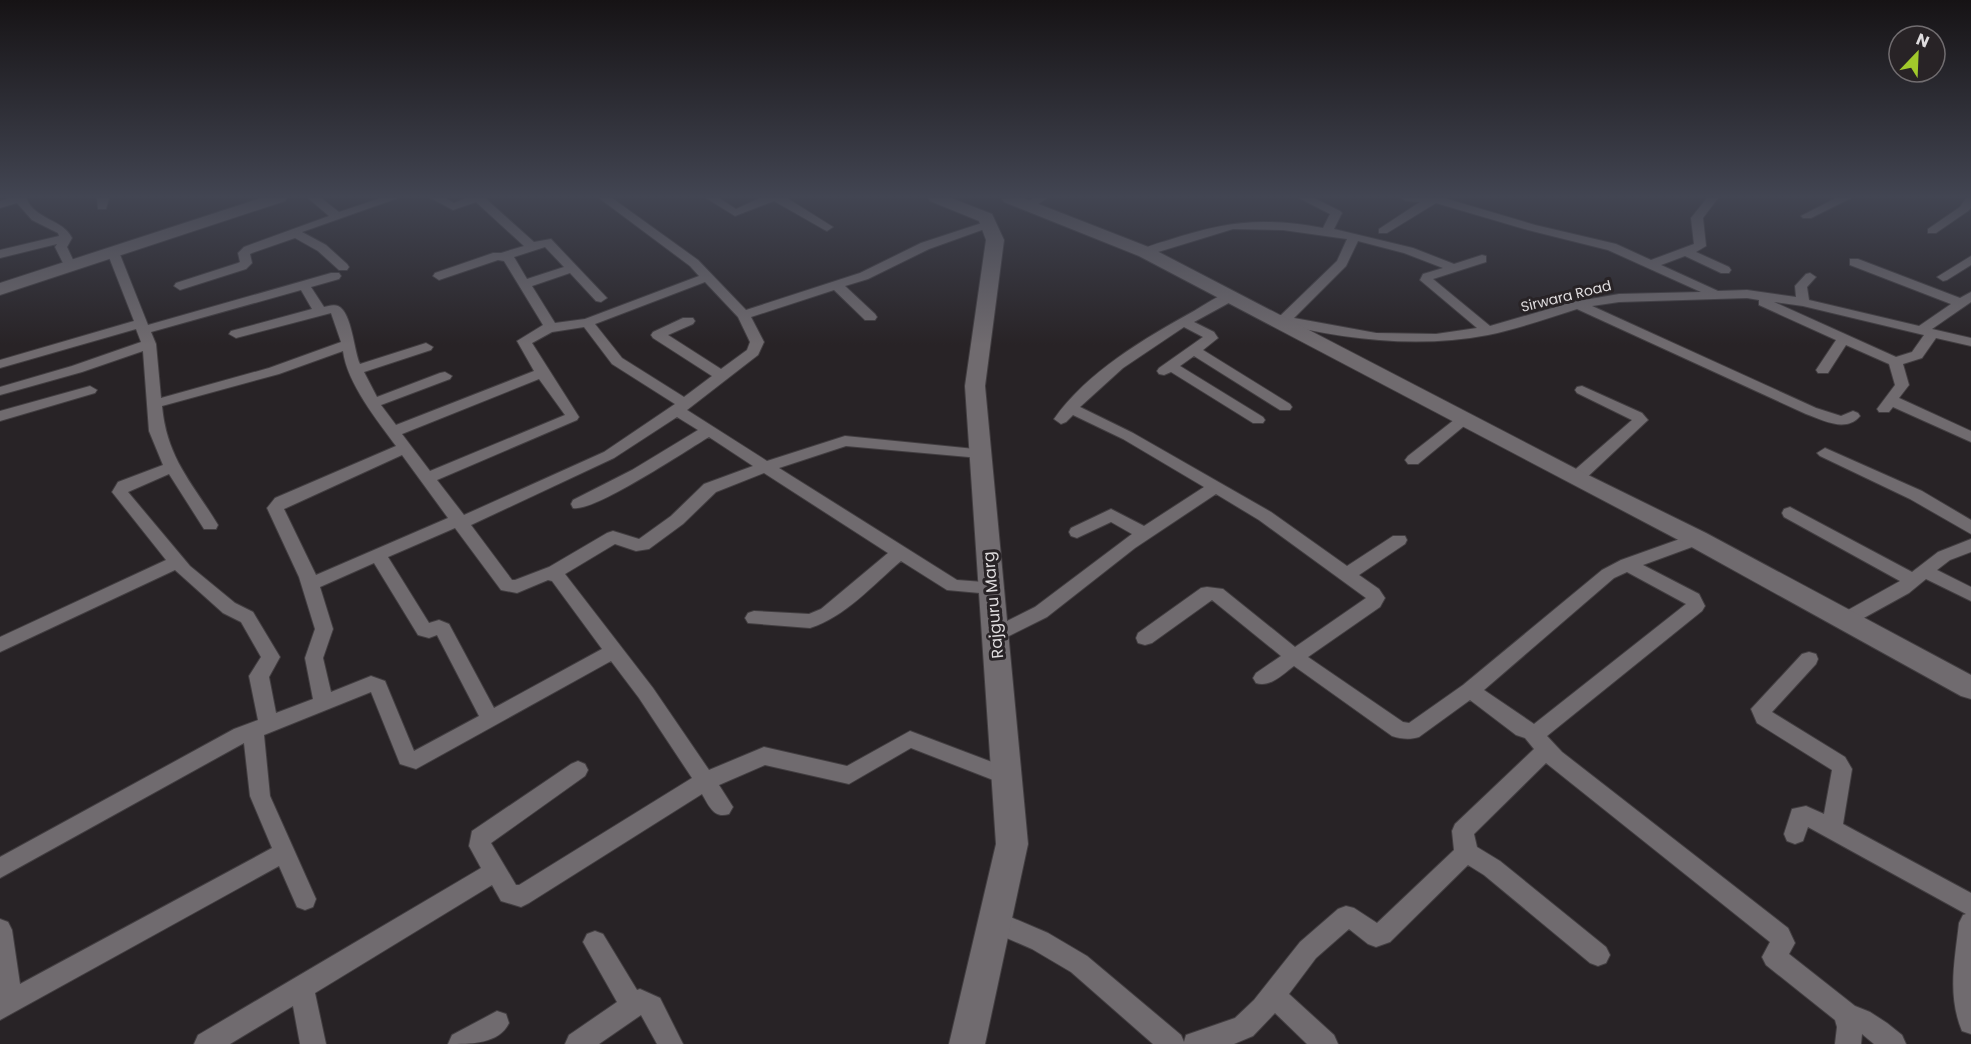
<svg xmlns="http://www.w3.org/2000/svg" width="1971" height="1044" font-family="Poppins,sans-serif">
	<rect width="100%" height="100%" fill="#282326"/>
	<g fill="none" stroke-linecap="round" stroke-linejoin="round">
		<g stroke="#423e41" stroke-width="2">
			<path id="street" d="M9,198H26C35,220 63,219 72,238L67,247L76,266L74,269H66L55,247L57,244L0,258V250L59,236L58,233L32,220L17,203L0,208V201Z
				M97,198H109L106,209H98Z
				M308,198H321L339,212L381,198H398L302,232L326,245L347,264L349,267L347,270H339L318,251L295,238L252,253L250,254L252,263L246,269L180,290L174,286L176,283L238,263L240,262L238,253L244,247L329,216Z
				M431,198H445L454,203L466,198H485L534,242L551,239L607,298L601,302L596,301L570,273L532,286L555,323L585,319L699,276L690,266L599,198H612L698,260L746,310L860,273L921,243L985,222H993V226L929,249L868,279L845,286L875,314L877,317L875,320H865L834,290L751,317L764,342L758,355L687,410L767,461L845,436L985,450L988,453L985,456L980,458L846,446L779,468L957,580L997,583L1000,588L997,593L991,594L947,590L901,561C873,585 845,617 810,628L748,623L745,618L748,613L754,611L809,614L821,609L888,553L764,473L716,492L683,524L649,549L636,551L615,544L565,574L653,688L709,770L764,747L847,766L910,731L1013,770L1016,776L1013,782L1006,785L911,748L849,784L765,765L719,785L733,807L729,814C714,819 709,806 702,794L529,903L521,907L501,901L492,885L315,993L326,1044H300L293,1006L230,1044H194L198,1035L481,868L469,846L472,831L571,764L578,761L585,764L588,770L585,776L491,843L516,885H519L692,778L639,698L611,661L416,769L400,764L371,692L264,735L270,796L316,899L313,907L305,910L297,907L279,866L0,1020V919L8,922L12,930L20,984L272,848L250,796L244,743L0,878V857L234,729L258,720L249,676L261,657L241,622L223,613L175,570L0,652V637L166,560L112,492L118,482L163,465L149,431L143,351L82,372L0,395V387L72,366L141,342L136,329L0,368V360L134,321L107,252L113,248L119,252L148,325L331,273H339L341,276L339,279L311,287L324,307C328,306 334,304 338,306C352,312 354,352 360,364L426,343L433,347L431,350L364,372L377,397L440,373L445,372L452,376L450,379L381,405L396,425L534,371L517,341L543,325L504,261L498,260L439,280L433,276L435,273L493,253H501L524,246L476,202L453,210ZM545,247L564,267L527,279L514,257ZM705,282L738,317L750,342L747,350L721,369L668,335L693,324L695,321L693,318H683L653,332L651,335L653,338L712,376L684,397L622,358L595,324ZM301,290L312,309L231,331L229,334L236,338L331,313L341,342L269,368L161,398L156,344L151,332ZM584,327L612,364L675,404L604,452L464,515L437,480L577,420L579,417L532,343L552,332ZM343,351C347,383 377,420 396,446L275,498L267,508L299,577L315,629L305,658L313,699L276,713L269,677L280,657L253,612L235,603L190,566L128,492L169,474L204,529H216L218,525C192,482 167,459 162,406L279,374ZM539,379L565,415L430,471L402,434ZM677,417L698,430L632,470L573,500L571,504L573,508C593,513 687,450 709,437L753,466L704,484L671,516L639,539L613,531L607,533L549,567L515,580H512L471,525L614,458ZM402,455L448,518L316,575L284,509ZM455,528L501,590L517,593L548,580L552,581L602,649L494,708L449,624L439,620L429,623L388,557ZM374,563L418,635L429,638L437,635L479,716L414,751L385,681L371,676L331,692L323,658L333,629L320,587Z
				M706,198H719L736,209L760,198H787L833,227L827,231L823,229L774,201L735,216Z
				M1033,198H1047L1032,208H1024V204Z
				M1299,198H1314L1340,211L1342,213L1334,229L1413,248L1454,264L1482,255L1486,256V262L1433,279L1490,326L1573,302L1619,294L1701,292L1608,250L1528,230L1436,203L1387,233H1379V229L1420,202L1406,201L1401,198H1444L1535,225L1616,244L1651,260L1694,244L1691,218L1707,198H1718L1703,218L1706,246L1696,252L1729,267L1731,270L1729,273H1721L1685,256L1661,265L1718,291L1747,290L1796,297L1795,286L1806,274L1810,273L1816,277L1807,287L1809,300L1919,326L1951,304L1850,265V259H1858L1960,298L1971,292V302L1932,329L1971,338V346L1936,338L1922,358L1903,364L1909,385L1899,398L1971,431V442L1893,407L1889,412H1879L1877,409L1895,385L1889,364L1846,345L1828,373H1818L1816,370L1836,340L1759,305V300L1747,298L1619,302L1592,306L1816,408L1841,416L1853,411L1858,413L1860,416C1846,433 1823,420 1806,414L1577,309C1548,318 1518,329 1488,335C1415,349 1341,339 1269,321L1267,318L1269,315H1281L1337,261L1347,239L1283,230L1233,229L1145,256L1139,252C1146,246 1159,243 1169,240C1227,221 1262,217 1323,228L1330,214ZM1358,241L1404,253L1443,268L1423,274L1420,280L1477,328L1436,334L1376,333L1294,318L1346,266ZM1774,302L1803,306L1924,335L1912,352L1896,357Z
				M1836,198H1851L1811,218H1803L1801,216Z
				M1966,198H1971V208L1968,211L1936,233H1928V229L1960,207Z
				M1971,256V265L1947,280L1943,281L1937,277Z
				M1231,292L1236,293L1237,296L1236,299L1194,322L1214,332L1218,338L1203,350L1290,404L1292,407L1290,410H1280L1194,356L1180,366L1263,417L1265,420L1263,423H1253L1171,372L1164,375L1159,374L1157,371L1159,368L1203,337L1184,327L1123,368L1080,407L1133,433L1271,512L1347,566L1393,536H1405L1407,540L1405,544L1359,575L1379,589L1385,598L1380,607L1308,657L1403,722L1409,723L1463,685L1602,570L1621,560L1691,535H1703L1705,539L1703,543L1643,565L1699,594L1705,606L1702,611L1547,736L1562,752L1788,928L1795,943L1789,954L1855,1006L1870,1012L1887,1023L1902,1035L1906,1044H1874L1862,1034L1861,1044H1835L1837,1027L1835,1020L1766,965L1762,957L1770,942L1546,763L1474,834L1477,847L1500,861L1606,947L1610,955L1606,963L1598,966L1590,963L1484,875L1468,865L1390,942L1376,947L1368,944L1349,929L1316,958L1289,994L1334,1035L1338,1044H1307L1275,1013L1253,1036L1234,1044H1153L1071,972L1032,949L986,929L982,921L986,913L994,910L1048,933L1087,956L1181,1035L1184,1042L1186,1035L1235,1018L1254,1000L1300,942L1338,909L1346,906L1354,908L1377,923L1454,850L1452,831L1455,824L1534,749L1525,738L1516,735L1470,700L1419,737C1410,740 1401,739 1392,736L1294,666C1283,674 1270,688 1256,683L1253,678L1256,673L1281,656L1212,600L1152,643L1145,645L1138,643L1136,638L1138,633L1201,588L1207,587L1223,589L1295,647L1366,598L1259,520L1216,494L1135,548L1047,617L1001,640L995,642L989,640L986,635L989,630L1035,607L1132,534L1111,522L1077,538L1071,536L1069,532L1071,528L1111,509L1144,526L1204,487L1123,439L1073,415L1066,422L1061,424L1054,419C1087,372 1145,338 1194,311C1206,304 1218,295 1231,292ZM1627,572L1686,604L1534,724L1484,690L1614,578Z
				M90,386L97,390L95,393L0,421V411Z
				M1582,386L1642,413L1648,420L1582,482L1576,483L1568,478L1570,474L1632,420L1577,393L1575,390L1577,387Z
				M1464,414L1471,419L1469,422L1418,464H1408L1405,460L1408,456L1459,416Z
				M1825,448L1922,491L1971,520V534L1910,499L1820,456L1817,453Z
				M1790,507L1912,572L1938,552L1971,539V552L1950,560L1937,570L1971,587V601L1926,579L1909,593L1851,625L1845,627L1839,625L1836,620L1839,615L1900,581L1784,517L1782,513L1784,509Z
				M1809,652L1816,654L1818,659L1816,664L1772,712L1845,757L1852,769L1843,824L1971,893V1034L1962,1031C1947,995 1955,960 1959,923L1963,915L1966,914L1808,827L1803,841L1795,844L1787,841L1784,834L1792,809L1806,806L1824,814L1832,770L1757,723L1751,709L1802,654Z
				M595,931L603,934L637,990L640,989L660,998L683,1044H657L641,1015L599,1044H565L569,1035L617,1002L583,942L587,934Z
				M497,1011L506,1014L509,1023C499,1044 471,1044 448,1044L452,1035Z"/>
		</g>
		<g stroke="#423e41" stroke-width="2">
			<path id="secondary" d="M261,198H287L285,201L0,295V283Z
				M928,198H951L992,214L1004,240L985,386L1028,844L985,1044H949L996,844L965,386L986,240L979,221L930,201Z
				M1023,198L1151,248L1584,473L1706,533L1971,675V699L1961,696L1688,545L1139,256L1004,202L1002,199Z"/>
		</g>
		<use href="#street" fill="#706b6f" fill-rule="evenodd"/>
		<use href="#secondary" fill="#706b6f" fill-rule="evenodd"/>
	</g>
	<linearGradient id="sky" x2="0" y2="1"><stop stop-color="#161315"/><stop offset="0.57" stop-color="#424552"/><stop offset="1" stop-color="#424552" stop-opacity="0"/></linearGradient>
	<rect width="1971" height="345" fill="url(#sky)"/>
	<g text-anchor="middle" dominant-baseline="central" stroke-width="6" stroke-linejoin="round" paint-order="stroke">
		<g font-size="14" fill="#dfdcde" stroke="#282326">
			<text transform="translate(1566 296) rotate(-14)">Sirwara Road</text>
		</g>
		<g font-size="16" fill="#dfdcde" stroke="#282326">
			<text transform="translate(993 605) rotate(-95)">Rajguru Marg</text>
		</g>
	</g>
	<g transform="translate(1917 54) rotate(23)"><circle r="28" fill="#282326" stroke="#716d70" stroke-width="1.5"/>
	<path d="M0-4.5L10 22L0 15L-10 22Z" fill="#a1c92b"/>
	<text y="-9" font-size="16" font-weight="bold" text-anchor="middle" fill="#dfdcde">N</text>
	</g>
</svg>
